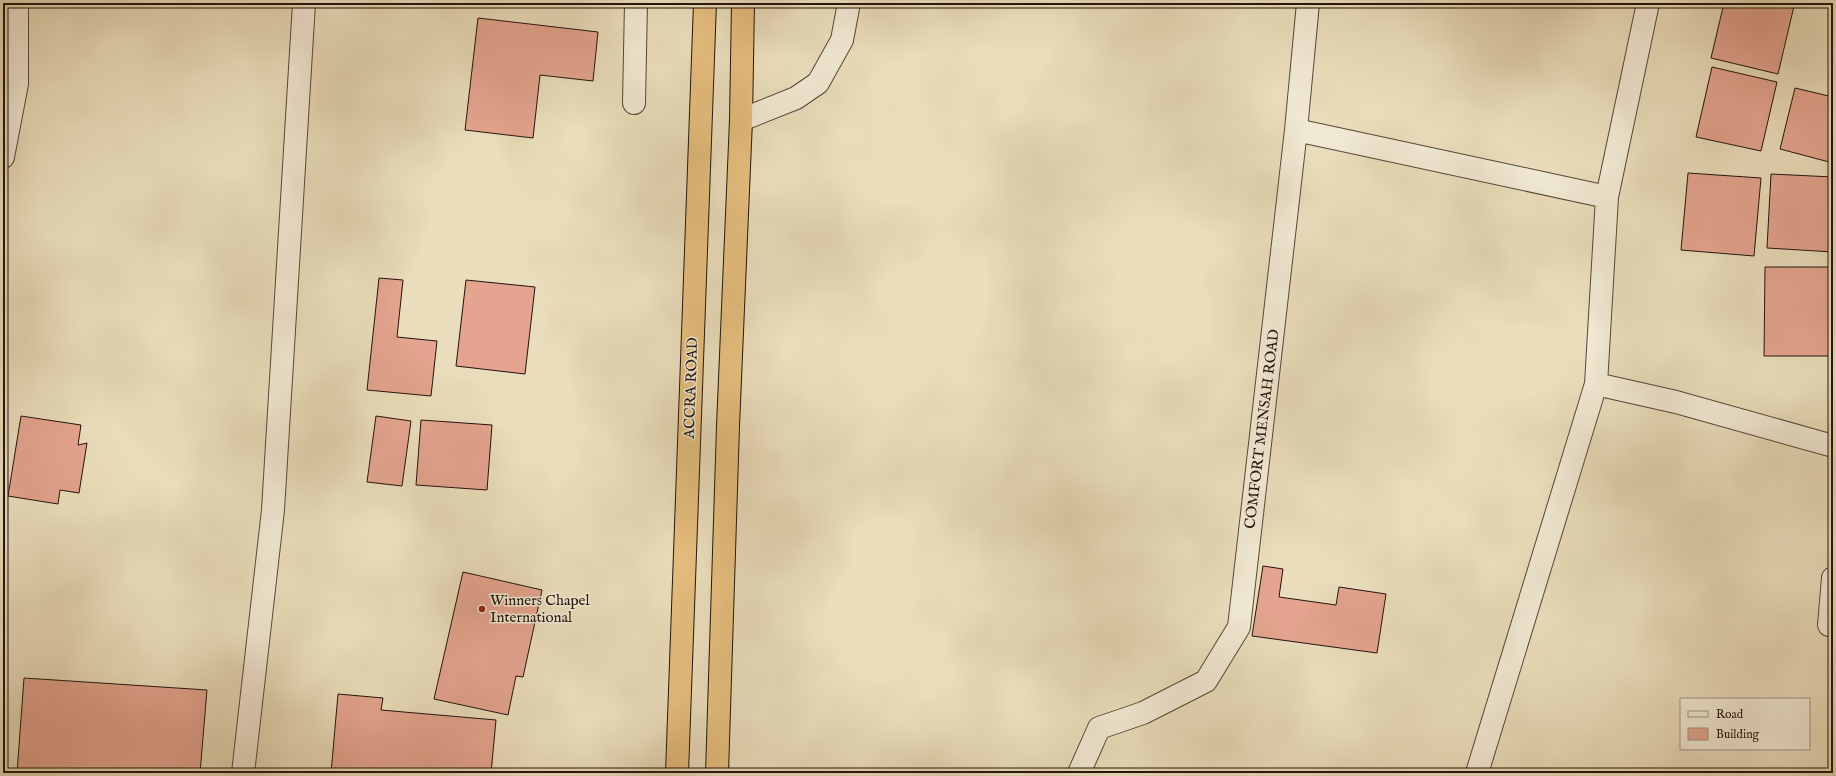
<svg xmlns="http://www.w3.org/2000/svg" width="1836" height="776" font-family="'IM FELL English',serif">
	<rect width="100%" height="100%" fill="#eaddbb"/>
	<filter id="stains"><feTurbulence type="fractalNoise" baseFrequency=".005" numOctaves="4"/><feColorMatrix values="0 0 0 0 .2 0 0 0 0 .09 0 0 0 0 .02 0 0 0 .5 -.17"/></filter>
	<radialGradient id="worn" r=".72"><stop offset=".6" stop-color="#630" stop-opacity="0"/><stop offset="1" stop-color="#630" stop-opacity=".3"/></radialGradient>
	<path fill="#e4a48f" stroke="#23130d" d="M1724,3H1780L1794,6L1778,74L1711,58Z
		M478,18L598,32L593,81L540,75L533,138L465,130Z
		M1712,67L1777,82L1761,151L1696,137Z
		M1795,88L1833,97V163L1780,149Z
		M1688,173L1761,178L1754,256L1681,250Z
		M1771,174L1833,177V252L1767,248Z
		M1765,267H1833V356H1764Z
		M379,278L403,280L397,337L437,341L431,396L367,390Z
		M466,280L535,287L525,374L456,366Z
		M21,416L81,425L78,445L87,443L79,493L60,490L58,504L8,496Z
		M376,416L411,421L402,486L367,482Z
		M421,420L492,425L487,490L416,485Z
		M1263,566L1283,569L1279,597L1336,605L1339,587L1386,594L1377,653L1252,636Z
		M463,572L542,590L523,677L516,676L508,715L434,699Z
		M24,678L207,690L200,773H17Z
		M338,694L383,698L381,710L496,720L491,773H331Z"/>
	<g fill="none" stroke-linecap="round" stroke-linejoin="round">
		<g stroke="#554638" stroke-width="24">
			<path id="street" d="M634,103L636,3
				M741,120L796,98L818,83L842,40L849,3
				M1296,130L1607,197
				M3,157L17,84V3
				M1596,384L1676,402L1833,446
				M1829,625L1833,578
				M243,773L273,510L304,3
				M1079,773L1099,728L1143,713L1206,681L1239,627L1296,130L1308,3
				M1477,773L1596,384L1607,197L1648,3"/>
		</g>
		<g stroke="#23130d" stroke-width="24">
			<path id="highway" d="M677,773L705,3
				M717,773L728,426L741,120L743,3"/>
		</g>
		<use href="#street" stroke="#f1e9d3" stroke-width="22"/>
		<use href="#highway" stroke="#e5be7e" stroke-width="22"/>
	</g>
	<circle fill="#8f2418" stroke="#f1e9d3" stroke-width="1.5" cx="482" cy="609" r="4"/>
	<g text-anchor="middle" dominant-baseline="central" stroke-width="3" stroke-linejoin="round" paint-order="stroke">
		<g font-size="15" fill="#23130d" stroke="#f1e9d3">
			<text transform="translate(691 388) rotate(-88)">ACCRA ROAD</text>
			<text transform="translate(1262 429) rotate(-83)">COMFORT MENSAH ROAD</text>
		</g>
		<g font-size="15" fill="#23130d" stroke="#f1e9d3" text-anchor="start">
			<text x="490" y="600">Winners Chapel<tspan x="490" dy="17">International</tspan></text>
		</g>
	</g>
	<rect width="1836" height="776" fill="none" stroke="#eaddbb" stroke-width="16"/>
	<rect x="4" y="4" width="1828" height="768" fill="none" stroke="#23130d" stroke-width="2"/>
	<rect x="8" y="8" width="1820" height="760" fill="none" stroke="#23130d"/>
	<rect x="1680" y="698" width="130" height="52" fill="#f1e9d3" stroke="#9f9384"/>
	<rect x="1688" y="711" width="20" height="6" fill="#f1e9d3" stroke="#9f9384"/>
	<text x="1716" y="718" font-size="12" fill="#23130d">Road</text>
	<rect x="1688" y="728" width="20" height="12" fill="#e4a48f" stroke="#9f9384"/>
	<text x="1716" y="738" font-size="12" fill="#23130d">Building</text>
	<rect width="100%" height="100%" filter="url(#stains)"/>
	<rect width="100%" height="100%" fill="url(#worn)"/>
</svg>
